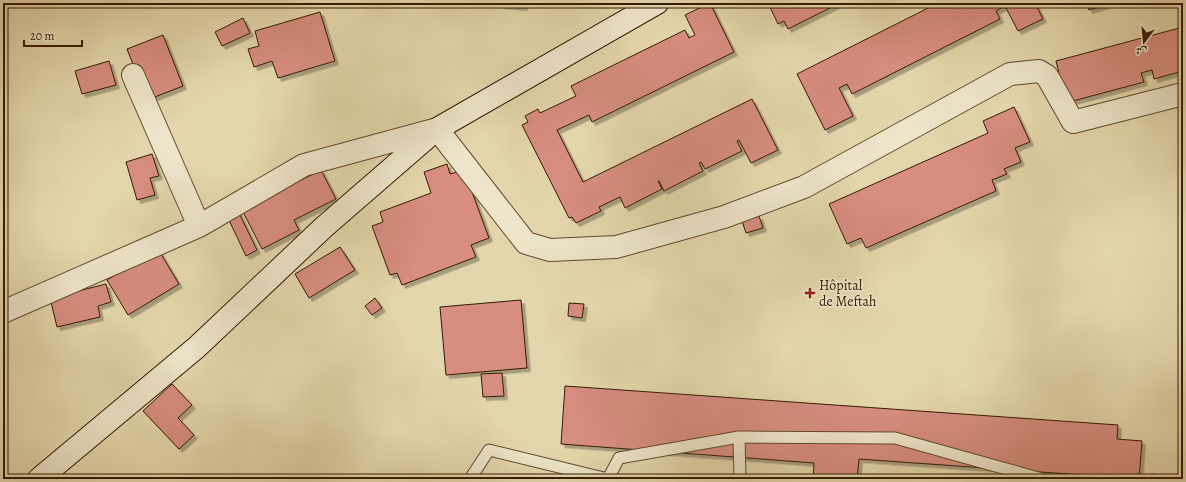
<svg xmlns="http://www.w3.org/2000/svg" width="1186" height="482" font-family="Alegreya,Amiri,serif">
	<defs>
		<filter id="shadow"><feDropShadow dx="3.5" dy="3.5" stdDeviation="0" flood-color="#0004"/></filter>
	</defs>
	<rect width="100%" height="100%" fill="#e4d6ac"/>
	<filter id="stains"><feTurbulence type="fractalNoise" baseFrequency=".005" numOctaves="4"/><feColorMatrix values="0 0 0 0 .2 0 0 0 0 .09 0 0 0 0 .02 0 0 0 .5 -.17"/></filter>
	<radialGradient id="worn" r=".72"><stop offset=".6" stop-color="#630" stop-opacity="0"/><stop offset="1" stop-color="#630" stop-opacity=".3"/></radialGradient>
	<path fill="#d78d7f" stroke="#351b00" filter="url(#shadow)" d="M501,3H524V7L500,5Z
		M710,3L734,52L592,122L589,115L557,130L583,182L752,99L778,150L751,163L739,140L737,141L742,151L705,169L701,162L699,163L703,171L664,191L659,181H658L662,189L625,208L620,197L599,207L601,211L576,223L572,217L569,218L522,125L528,122L525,116L538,109L540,113L576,96L571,86L685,30L689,38L695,35L685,15Z
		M774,3H840L788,29L784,21L778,24L769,5Z
		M938,3H1035L1043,19L1018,31L1005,6L996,11L1000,19L852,94L847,84L839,88L853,116L825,130L797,74Z
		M1087,3H1113L1089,10Z
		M320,12L335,61L278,78L272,61L254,67L248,49L259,46L255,31Z
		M243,18L250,33L222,46L215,32Z
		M1183,27V71L1154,79L1152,70L1141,73L1144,82L1069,102L1055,75L1059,73L1056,61Z
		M163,35L183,86L147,100L127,49Z
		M109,61L116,85L82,94L75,71Z
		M1014,107L1030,142L1015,148L1021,162L1004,169L1007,174L992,180L996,191L866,248L861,238L847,244L829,204L988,133L983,121Z
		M152,154L159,176L150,178L155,195L137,200L126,162Z
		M447,164L450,174L464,170L489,238L471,245L476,257L402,285L397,273L390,275L372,226L383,222L380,212L431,193L424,172Z
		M321,170L336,199L294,220L299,230L262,249L242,210Z
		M238,211L257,250L246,256L227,216Z
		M759,216L763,228L746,233L742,221Z
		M340,247L355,270L309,298L295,274Z
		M158,249L179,284L128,315L107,280Z
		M106,284L111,302L98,306L100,317L57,327L50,298Z
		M375,298L382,308L372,315L365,306Z
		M521,300L527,368L446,375L440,307Z
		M569,303L584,304L582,318L568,316Z
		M502,373L504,396L483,397L481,374Z
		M172,384L192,405L178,418L194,435L179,449L143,411Z
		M565,386L1118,425L1117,439L1142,441L1139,479L859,459L857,479H813L814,463L561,444Z
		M1151,474L1178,476L1177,479H1150Z"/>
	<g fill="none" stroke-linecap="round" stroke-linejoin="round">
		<g stroke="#614a2b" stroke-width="13">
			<path id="lane" d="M739,437L740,479
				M470,479L489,450L608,479
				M608,479L619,458L739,437L895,438L1042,479"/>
		</g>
		<g stroke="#614a2b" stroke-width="24">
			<path id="street" d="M133,75L199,226
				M3,312L199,226L304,165L437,129L526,243L550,250L616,247L724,217L804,187L1010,74L1039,71L1047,76L1073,122L1183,94"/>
		</g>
		<g stroke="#351b00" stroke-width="24">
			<path id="secondary" d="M39,479L197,347L324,227L437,129L657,3"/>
		</g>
		<use href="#lane" stroke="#ede4c9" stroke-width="11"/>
		<use href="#street" stroke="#ede4c9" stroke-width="22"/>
		<use href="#secondary" stroke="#ede4c9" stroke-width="22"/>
	</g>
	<path fill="#8f2418" stroke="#ede4c9" stroke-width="1.5" d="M808 287h4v4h4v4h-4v4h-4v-4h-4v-4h4z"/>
	<g text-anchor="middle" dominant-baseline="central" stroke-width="3" stroke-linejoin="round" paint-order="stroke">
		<g font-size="14" fill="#351b00" stroke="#ede4c9" text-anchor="start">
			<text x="819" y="285">Hôpital<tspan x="819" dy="16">de Meftah</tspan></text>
		</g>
	</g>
	<rect width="1186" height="482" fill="none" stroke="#e4d6ac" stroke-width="16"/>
	<rect x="4" y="4" width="1178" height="474" fill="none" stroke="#351b00" stroke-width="2"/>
	<rect x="8" y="8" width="1170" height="466" fill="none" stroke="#351b00"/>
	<g transform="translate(1144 42) rotate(196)" stroke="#ede4c9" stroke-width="3" paint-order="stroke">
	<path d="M0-3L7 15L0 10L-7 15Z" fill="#351b00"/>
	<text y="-6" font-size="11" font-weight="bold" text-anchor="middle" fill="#351b00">ش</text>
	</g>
	<path d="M24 40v6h58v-6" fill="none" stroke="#351b00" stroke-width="2"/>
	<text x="30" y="40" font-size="12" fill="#351b00" stroke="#ede4c9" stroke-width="3" paint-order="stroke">20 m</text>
	<rect width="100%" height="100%" filter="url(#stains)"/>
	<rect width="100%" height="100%" fill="url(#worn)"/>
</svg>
